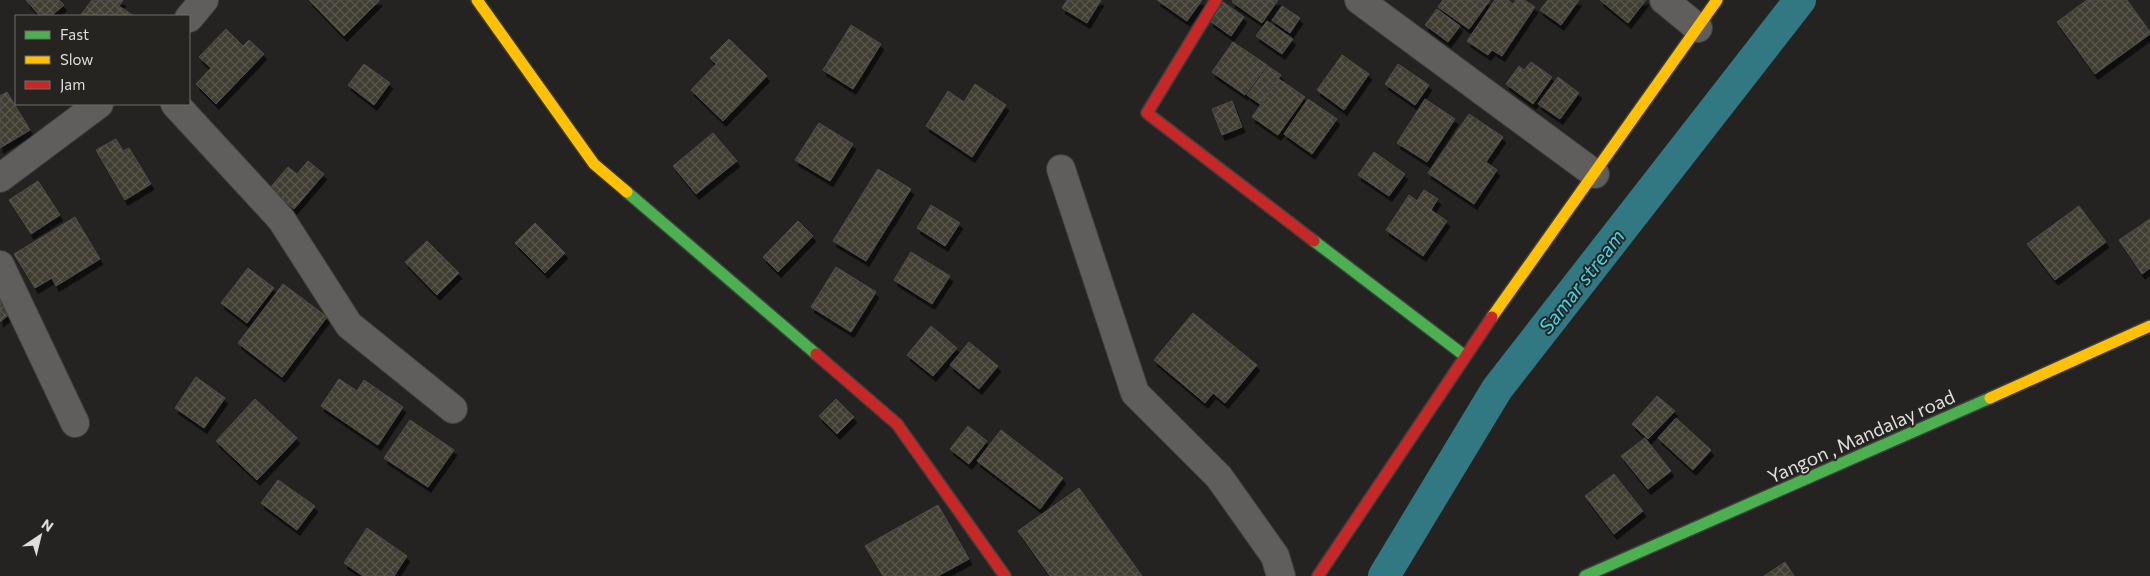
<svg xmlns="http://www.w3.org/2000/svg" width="2150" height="576" font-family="Commissioner,sans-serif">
	<defs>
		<pattern id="building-cross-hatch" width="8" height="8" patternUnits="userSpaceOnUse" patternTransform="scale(1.25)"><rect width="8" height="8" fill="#403c31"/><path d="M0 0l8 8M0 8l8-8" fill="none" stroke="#5b584e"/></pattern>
		<filter id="shadow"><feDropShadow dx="3" dy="5.5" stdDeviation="0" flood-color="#0009"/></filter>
	</defs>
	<rect width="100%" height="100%" fill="#242322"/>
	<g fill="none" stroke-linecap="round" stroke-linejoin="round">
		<path stroke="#317882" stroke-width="32" d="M1384,576L1497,389L1800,0"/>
	</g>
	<path fill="url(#building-cross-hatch)" stroke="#4e4d4c" filter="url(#shadow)" d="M26,0H59L64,5L51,16H40Z
		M92,0H123L119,6L134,16H80Z
		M309,0H379V1L344,36Z
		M1067,0H1101L1087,23L1062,8Z
		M1157,0H1202L1187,21Z
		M1233,0H1278L1262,23L1232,2Z
		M1443,0H1490L1469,29L1438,7Z
		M1495,0H1508L1513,4L1516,0H1524L1535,7L1502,56L1492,50L1488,55L1467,41Z
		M1548,0H1579L1561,25L1540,10Z
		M1600,0H1646L1628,23Z
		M2087,0H2127L2150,32V34L2095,74L2057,22Z
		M1223,2L1244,17L1231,36L1210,21Z
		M1282,6L1300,18L1290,33L1272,20Z
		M1437,9L1460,26L1448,42L1425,25Z
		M1267,21L1293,39L1282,54L1256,36Z
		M851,25L881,44L853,89L823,70Z
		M226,29L243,46L249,40L264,54L216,104L196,84L211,68L199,57Z
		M729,39L767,76L723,121L691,90L716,64L710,58Z
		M1233,42L1267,65L1245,95L1212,72Z
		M1342,55L1369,74L1344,110L1317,90Z
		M1531,62L1552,77L1533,104L1506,84L1519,66L1524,70Z
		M364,64L390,83L374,105L348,85Z
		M1398,64L1429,85L1415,105L1385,84Z
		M1268,66L1281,75L1260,104L1247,95Z
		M1558,77L1579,93L1560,119L1538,104Z
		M1279,79L1305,97L1278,135L1252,117Z
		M975,84L1006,105L972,157L926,126L948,91L964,102Z
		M7,92L30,130L0,148V96Z
		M1308,99L1337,119L1312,154L1284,134Z
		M1425,99L1455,119L1427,162L1397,143Z
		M1232,101L1242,127L1222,135L1212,109Z
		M1469,114L1503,137L1486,162L1497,170L1474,204L1428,173Z
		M819,123L853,144L830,181L795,160Z
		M713,133L737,161L696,194L673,166Z
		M116,139L123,151L129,148L151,184L125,200L96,150Z
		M1374,152L1405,174L1389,196L1358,175Z
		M308,161L324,174L294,209L270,188L288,167L297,174Z
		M878,169L911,189L866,261L833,241Z
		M38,181L60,215L31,234L9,200Z
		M1424,190L1438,199L1431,210L1447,221L1423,256L1386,230L1409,195L1417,201Z
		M931,205L960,223L945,246L917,228Z
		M2079,206L2106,242L2055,280L2027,244Z
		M75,217L100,259L56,286L52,278L35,288L14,254Z
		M2150,219V268L2142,274L2119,240Z
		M798,221L813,236L778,272L763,257Z
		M535,223L565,253L545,273L515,243Z
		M427,241L459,273L437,295L405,262Z
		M911,252L950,276L932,304L894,280Z
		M836,267L876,292L851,332L811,307Z
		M248,268L274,288L247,323L221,303Z
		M283,284L327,317L282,377L238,343Z
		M0,289L17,308L0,322Z
		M1193,313L1257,365L1225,403L1213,393L1205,403L1154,360Z
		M931,326L957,348L933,376L907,355Z
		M969,342L998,366L979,389L950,365Z
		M196,377L225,398L204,428L175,408Z
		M339,379L357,391L364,380L403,407L378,445L321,406Z
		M1657,396L1675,411L1648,439L1632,424Z
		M255,399L297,438L257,480L216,441Z
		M836,399L854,417L837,434L819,416Z
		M1676,418L1711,450L1693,470L1658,438Z
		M410,420L454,450L428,487L384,458Z
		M968,426L987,441L969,464L950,449Z
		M1001,430L1063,478L1040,509L977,461Z
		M1645,438L1671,471L1648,489L1621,456Z
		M1614,474L1643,511L1614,534L1585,496Z
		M278,480L315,506L297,530L261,503Z
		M1079,488L1142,576H1050L1018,531Z
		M938,505L969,559L938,576H883L865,546Z
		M367,528L407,556L394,576H363L344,563Z
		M1785,562L1794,576H1764Z"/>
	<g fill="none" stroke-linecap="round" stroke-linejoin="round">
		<g stroke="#3f3f3e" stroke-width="30">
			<path id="street" d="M1359,0L1595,174
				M1664,0L1698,28
				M189,18L204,0
				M175,104L281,219L349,325L453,409
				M1061,169L1135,393L1219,477L1275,556L1281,576
				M0,178L99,104
				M0,265L75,423"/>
		</g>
		<g stroke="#3f3f3e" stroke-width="14">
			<path id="fast" d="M627,192L816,354
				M1314,241L1465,356
				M1585,576L1990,398"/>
		</g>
		<g stroke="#3f3f3e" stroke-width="14">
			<path id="slow" d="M477,0L594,164L627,192
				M1492,317L1717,0
				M1990,398L2150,326"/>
		</g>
		<g stroke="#3f3f3e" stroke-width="14">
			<path id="jam" d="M1216,0L1147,113L1314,241
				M816,354L897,424L1005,576
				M1318,576L1492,317"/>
		</g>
		<use href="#street" stroke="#5f5e5d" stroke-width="28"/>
		<use href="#fast" stroke="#4caf50" stroke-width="11"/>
		<use href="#slow" stroke="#ffc107" stroke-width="11"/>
		<use href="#jam" stroke="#c62828" stroke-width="11"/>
	</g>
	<g text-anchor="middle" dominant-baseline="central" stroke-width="4" stroke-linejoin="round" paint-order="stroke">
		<g font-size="19" fill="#dfdedc" stroke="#252421">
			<text transform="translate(1861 436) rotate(-24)">Yangon , Mandalay road</text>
		</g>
		<g font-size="20" font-style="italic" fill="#3dd8ee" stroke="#252421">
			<text transform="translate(1581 281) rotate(-52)">Samar stream</text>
		</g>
	</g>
	<rect x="15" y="15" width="175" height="90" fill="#252421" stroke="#6f6e6c"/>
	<rect x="25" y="31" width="25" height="8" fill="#4caf50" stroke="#6f6e6c"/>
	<text x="60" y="40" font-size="15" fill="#dfdedc">Fast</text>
	<rect x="25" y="56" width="25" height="8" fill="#ffc107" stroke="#6f6e6c"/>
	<text x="60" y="65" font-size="15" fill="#dfdedc">Slow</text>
	<rect x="25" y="81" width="25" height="8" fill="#c62828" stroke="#6f6e6c"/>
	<text x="60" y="90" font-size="15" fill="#dfdedc">Jam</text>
	<g transform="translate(40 536) rotate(35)" stroke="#252421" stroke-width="4" paint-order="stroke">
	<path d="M0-4L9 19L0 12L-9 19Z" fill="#dfdedc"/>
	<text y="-8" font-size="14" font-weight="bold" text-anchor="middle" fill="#dfdedc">N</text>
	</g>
</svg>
